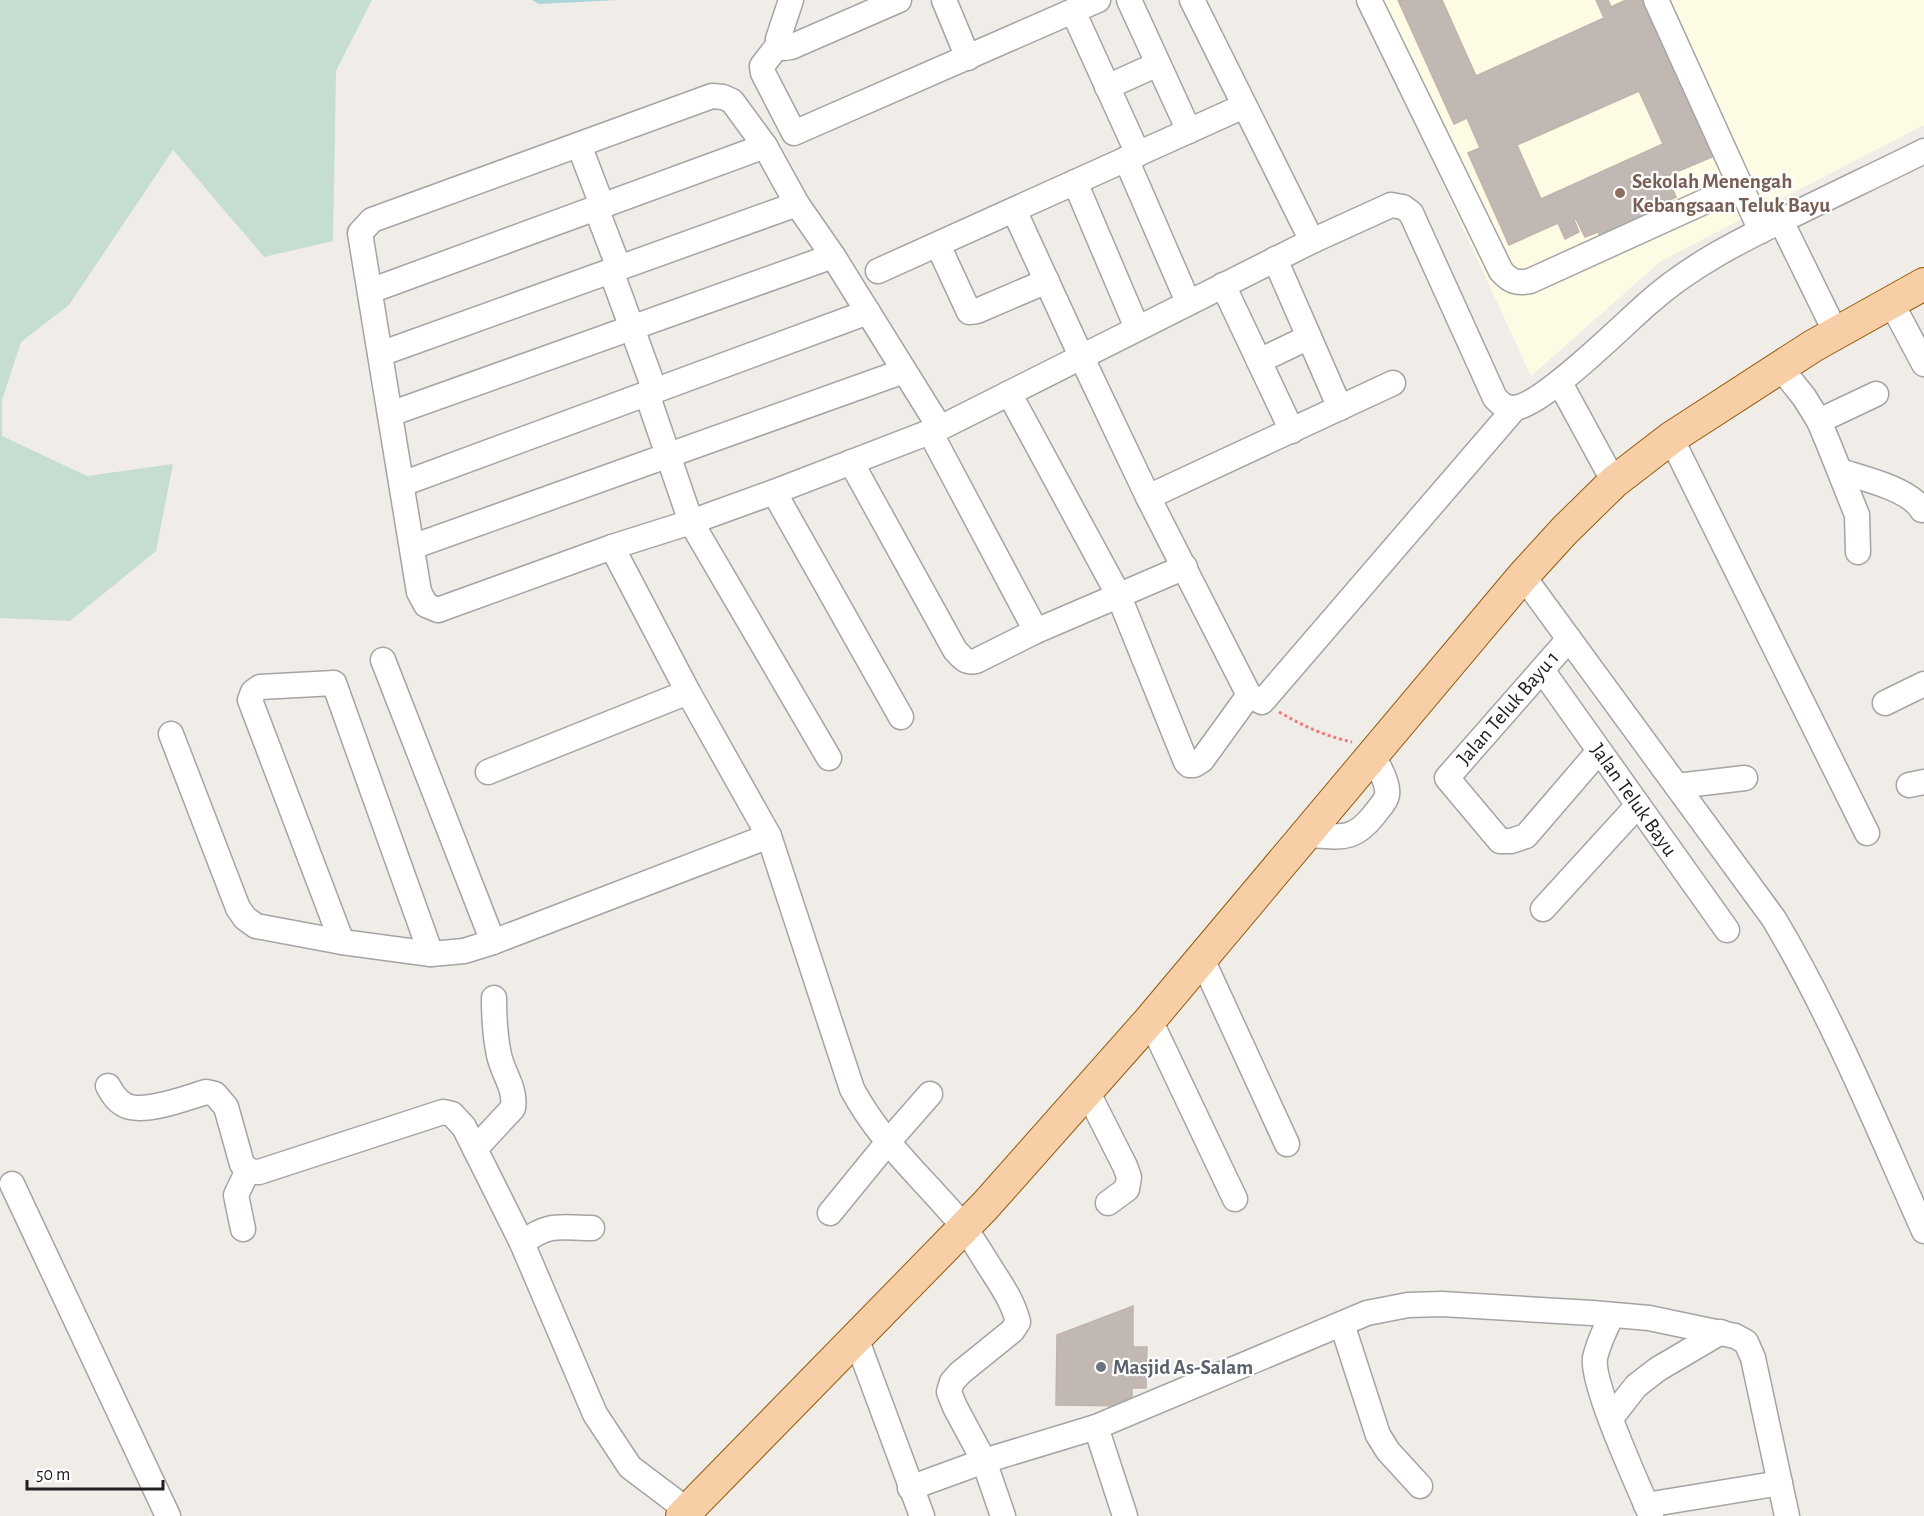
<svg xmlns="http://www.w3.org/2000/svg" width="1924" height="1516" font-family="'Alegreya Sans',sans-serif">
	<rect width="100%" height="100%" fill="#f0ede8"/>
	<path fill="#fdfbe4" d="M1358,0H1924V125L1661,261L1531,376Z"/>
	<path fill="#c6ddd1" d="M0,0H372L336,71L333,241L264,257L173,150L69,305L21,342L2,400V436L87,476L173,464L156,551L70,621L0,618Z"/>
	<path fill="#abd4db" d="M532,0H619L539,4Z"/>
	<path fill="#c1b8b4" stroke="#c1b3ab" stroke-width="1.5" fill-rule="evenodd" d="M1398,0H1442L1476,76L1604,18L1596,0H1608L1611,7L1626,0H1654L1721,153L1667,176L1676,197L1654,207L1657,214L1600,236L1598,232L1585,237L1576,219L1574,220L1579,232L1565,239L1558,223L1509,245L1468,153L1480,148L1467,118L1454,124ZM1639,91L1663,144L1541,199L1517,145Z
		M1133,1306V1347H1147L1146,1388H1132V1406L1056,1405L1057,1335Z"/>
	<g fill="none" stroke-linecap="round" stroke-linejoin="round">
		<g stroke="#a4a4a4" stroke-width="27">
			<g id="minor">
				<path d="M791,0L778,39L779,44L784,48L791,47L899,0"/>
				<path d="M944,0L968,58"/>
				<path d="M1129,0L1189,131"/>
				<path d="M1192,0L1312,241"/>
				<path d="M1369,0L1501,271C1510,281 1516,284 1530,281L1741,185"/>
				<path d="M1656,0L1761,231"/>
				<path d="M1073,11L1138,154"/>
				<path d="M779,44L762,66L763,73L794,133L1098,0"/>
				<path d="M1107,87L1158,64"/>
				<path d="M579,145L602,205"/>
				<path d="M1126,159L1188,302"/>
				<path d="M1075,182L1137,328"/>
				<path d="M596,208L619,268"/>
				<path d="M1014,210L1081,356L1148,497L1249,695L1262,702L1515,408"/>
				<path d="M1781,221L1836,333"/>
				<path d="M938,245L969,312L977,311L1047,281"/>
				<path d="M1275,259L1340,408"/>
				<path d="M611,271L655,391"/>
				<path d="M878,271L1244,106"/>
				<path d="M1223,285L1292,431"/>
				<path d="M370,291L765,146"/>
				<path d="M1891,302L1924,364"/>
				<path d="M380,354L797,204"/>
				<path d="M1259,361L1309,337"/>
				<path d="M1780,367L1804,397L1819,421L1829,445L1857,515L1858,552"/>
				<path d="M1560,383L1614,482"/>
				<path d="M1009,393L1118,594L1186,762L1189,765H1194L1202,760L1249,695"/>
				<path d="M647,394L691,522L829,758"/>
				<path d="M390,414L833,256"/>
				<path d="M1819,421L1876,394"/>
				<path d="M940,428L833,256L797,204L765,146L732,101L723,97L712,96L372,220L360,233L419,592L426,605L438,610L612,547L691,522L774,492L940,428L1312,241L1391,205L1403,207L1411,213L1495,398C1501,404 1505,408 1514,408C1542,406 1622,326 1646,305C1690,265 1743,239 1797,213C1839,192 1882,172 1924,151"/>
				<path d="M930,432L1036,631"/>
				<path d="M1671,438L1867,833"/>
				<path d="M851,462L955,650C962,658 966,663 976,661L1036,631L1185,567"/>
				<path d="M1840,471C1862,478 1910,489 1922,510"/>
				<path d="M402,484L868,312"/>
				<path d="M774,492L901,717"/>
				<path d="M1148,497L1393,383"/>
				<path d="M412,547L904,371"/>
				<path d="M612,547L688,692L769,836L852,1089C880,1142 926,1181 963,1226C973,1239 982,1255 991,1269C1002,1286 1013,1302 1018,1322L1012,1331L960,1373L952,1382L949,1392L955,1407L984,1461L1003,1516"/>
				<path d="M1523,576L1774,919C1833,1018 1877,1126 1924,1231"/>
				<path d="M1569,639L1447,778L1500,841H1511L1526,836L1599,751"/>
				<path d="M383,660L493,942"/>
				<path id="s1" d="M1542,670L1727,930"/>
				<path d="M1885,703L1924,684"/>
				<path d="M171,734L238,908L245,918L256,926L342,942L431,954L464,951L493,942L769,836"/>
				<path d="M488,772L688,692"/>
				<path d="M1909,785L1924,782"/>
				<path d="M1677,786L1745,778"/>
				<path d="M1306,835C1339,836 1352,843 1374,815C1378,809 1386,802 1387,795C1389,783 1378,766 1373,755"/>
				<path d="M1543,909L1638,805"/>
				<path d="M342,942L250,700L253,692L260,687L334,683L431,954"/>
				<path d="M1202,959L1287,1144"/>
				<path d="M1150,1020L1235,1199"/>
				<path d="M108,1086C112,1093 116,1100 123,1104C141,1116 186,1098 206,1092L215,1094L226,1107L242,1164C248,1170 251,1172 259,1172L443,1112L452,1114L464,1127L522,1243L595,1414L630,1467L687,1510"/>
				<path d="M1087,1091L1125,1166L1129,1177L1127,1189L1108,1203"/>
				<path d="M475,1149L513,1108C516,1088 503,1074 499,1055C495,1036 494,1017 494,998"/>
				<path d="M12,1184L168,1516"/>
				<path d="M830,1213L888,1142L930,1094"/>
				<path d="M243,1229L236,1195L248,1170"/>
				<path d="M522,1243C550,1222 559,1228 592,1228"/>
				<path d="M1612,1315C1606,1328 1598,1343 1595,1358C1591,1384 1639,1487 1651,1516"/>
				<path d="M1342,1324L1378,1435L1388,1451L1420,1486"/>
				<path d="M856,1338L922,1516"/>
				<path d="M1611,1418L1636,1386L1658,1369L1721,1332"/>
				<path d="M1096,1427L1125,1516"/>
				<path d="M910,1488L984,1461L1096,1427L1367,1313L1408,1305L1442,1304L1592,1313L1649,1318L1735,1336L1746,1342L1753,1358L1787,1516"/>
				<path d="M1646,1505L1780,1483"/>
			</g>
		</g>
		<g stroke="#945b09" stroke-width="34">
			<path id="major" d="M682,1516L985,1206L1150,1020L1523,576L1565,530L1614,482L1671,438L1813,346L1924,284"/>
		</g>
		<path stroke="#f27a77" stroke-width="3" stroke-dasharray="3 3" stroke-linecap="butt" d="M1279,712C1303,726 1325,736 1352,742"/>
		<use href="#minor" stroke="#fff" stroke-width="24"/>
		<use href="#major" stroke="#f7cea6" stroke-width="32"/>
	</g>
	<circle fill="#8d6e63" stroke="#fff" stroke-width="2" cx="1620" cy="193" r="6"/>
	<circle fill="#6b7280" stroke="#fff" stroke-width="2" cx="1101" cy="1367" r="6"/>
	<g text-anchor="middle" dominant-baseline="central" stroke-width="4.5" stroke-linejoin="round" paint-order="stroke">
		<g font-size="21" font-weight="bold" fill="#785e54" stroke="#fff" text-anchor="start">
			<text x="1632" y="181">Sekolah Menengah<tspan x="1632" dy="24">Kebangsaan Teluk Bayu</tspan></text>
		</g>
		<g font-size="21" fill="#202020" stroke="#fff">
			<text transform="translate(1508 708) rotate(-49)">Jalan Teluk Bayu 1</text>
			<text stroke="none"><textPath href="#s1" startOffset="159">Jalan Teluk Bayu</textPath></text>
		</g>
		<g font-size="21" font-weight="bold" fill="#5b616d" stroke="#fff" text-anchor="start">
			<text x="1113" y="1367">Masjid As-Salam</text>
		</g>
	</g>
	<path d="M27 1480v9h136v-9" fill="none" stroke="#202020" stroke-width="3"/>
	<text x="36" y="1480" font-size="18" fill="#202020" stroke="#ffffff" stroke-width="4.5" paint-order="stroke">50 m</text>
</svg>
